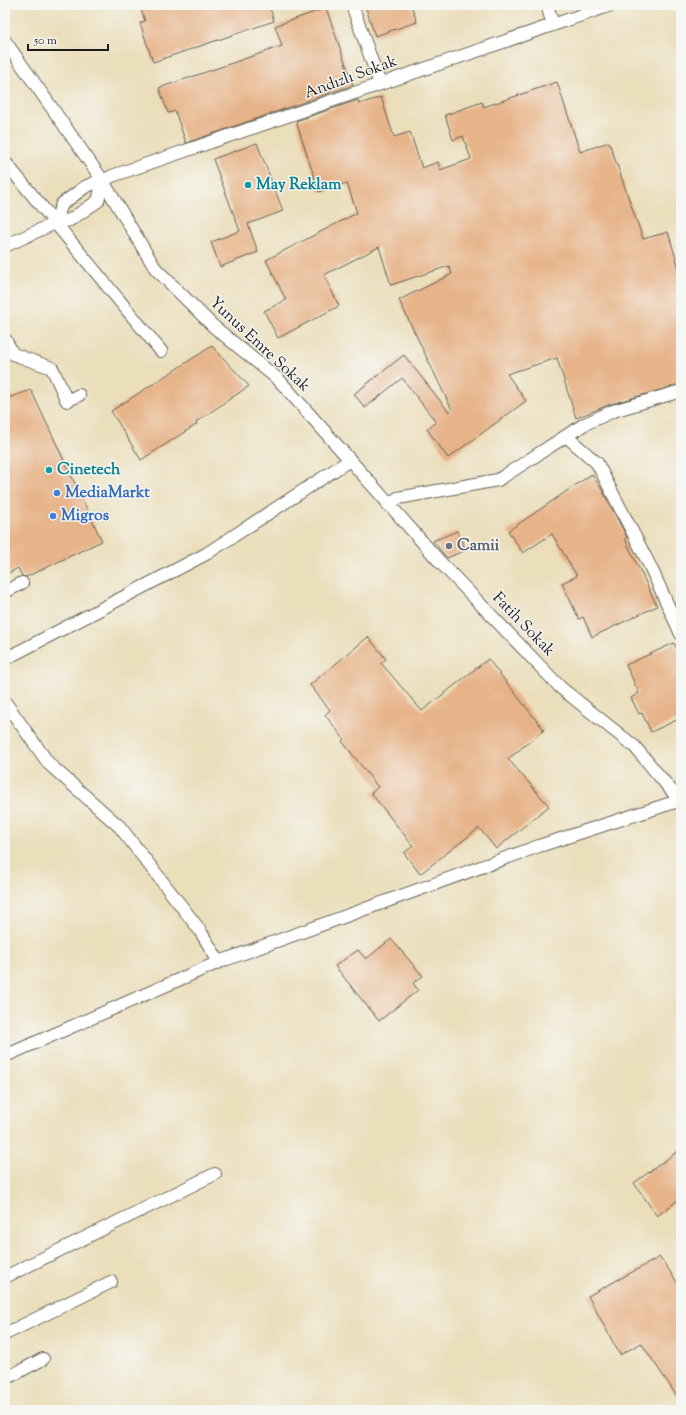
<svg xmlns="http://www.w3.org/2000/svg" width="686" height="1415" font-family="'Sorts Mill Goudy',serif">
	<rect width="100%" height="100%" fill="#f6f6f2"/>
	<filter id="ink" filterUnits="userSpaceOnUse"><feTurbulence type="fractalNoise" baseFrequency=".025" numOctaves="2"/><feDisplacementMap in="SourceGraphic" scale="8" xChannelSelector="R" yChannelSelector="G"/><feConvolveMatrix kernelMatrix="1 2 1 2 8 2 1 2 1" color-interpolation-filters="sRGB"/></filter>
	<filter id="wash" filterUnits="userSpaceOnUse"><feTurbulence type="fractalNoise" baseFrequency=".012" numOctaves="4" result="noise"/><feDisplacementMap in="SourceGraphic" scale="16" xChannelSelector="R" yChannelSelector="G"/><feGaussianBlur stdDeviation="0.9" result="paint"/><feColorMatrix in="noise" values="0 0 0 0 0 0 0 0 0 0 0 0 0 0 0 0 0 1.4 0 .05"/><feComposite in="paint" operator="in"/></filter>
	<g filter="url(#wash)">
		<rect width="100%" height="100%" fill="#ebdebb"/>
		<g id="blocks">
			<path fill="#e7b489" d="M147,5H269L274,21L153,62L140,23L145,21L140,7Z
				M365,5H411L417,22L375,36Z
				M326,8L353,85L186,143L175,111L168,113L159,88L282,46L275,26Z
				M557,82L580,152L609,142L643,239L668,232L681,275V384L611,404L576,418L557,358L507,374L526,401L448,458L427,429L436,422L402,378L365,408L354,394L404,355L449,412L452,410L399,300L452,274L449,266L391,285L379,247L324,275L339,306L278,338L264,311L286,300L266,260L357,213L347,183L319,192L296,121L358,100L359,104L381,97L394,137L410,132L422,168L438,162L440,170L471,159L463,136L453,140L445,115L482,102L484,107Z
				M257,143L283,211L248,224L258,252L220,267L211,242L240,231L213,159Z
				M212,346L249,386L196,422L197,424L141,460L111,411Z
				M31,390L102,541L26,577L22,576L18,568L5,575V399Z
				M592,474L602,490L627,537L625,539L657,606L592,637L583,617L579,619L562,583L577,576L552,534L523,553L508,531Z
				M457,531L466,550L447,558L433,541Z
				M368,637L386,659L381,663L422,711L488,659L544,730L508,759L549,806L496,849L479,828L420,874L404,853L413,846L371,793L378,787L342,741L344,739L325,715L330,710L310,685Z
				M674,643L681,658V718L651,732L642,713L639,714L631,698L639,693L626,665Z
				M391,939L423,976L413,983L418,990L379,1021L335,966L358,950L366,959Z
				M681,1149V1198L657,1216L634,1183Z
				M660,1257L681,1288V1402L641,1343L620,1355L588,1296Z"/>
		</g>
	</g>
	<g filter="url(#ink)">
		<use href="#blocks" fill-opacity="0" stroke="#646054" stroke-width="1"/>
		<g fill="none" stroke-linecap="round" stroke-linejoin="round">
			<g stroke="#646054" stroke-width="14">
				<path id="minor" d="M352,5L380,84
					M547,5L553,25
					M5,41L103,181L155,268L213,326L279,380L350,460L206,554L5,659
					M5,162L161,351
					M55,223L62,204L85,187L94,183L103,181L112,176L611,5
					M5,246L55,223L70,220L98,201L103,181
					M5,339L13,354L52,368L67,401L79,395
					M566,436L597,463L650,566L681,634
					M350,460L440,562L561,688L635,747L681,802
					M388,505L398,498L498,480L583,425L613,411L681,391
					M5,592L22,583
					M5,702L49,764L120,827L199,929L219,962
					M5,1056L219,962L539,846L681,800
					M5,1277L215,1174
					M5,1334L111,1282
					M5,1379L43,1359"/>
			</g>
			<use href="#minor" stroke="#fff" stroke-width="12"/>
		</g>
	</g>
	<g fill="#0f9aa8" stroke="#f6f6f2" stroke-width="1.5">
		<circle cx="248" cy="185" r="4"/>
		<circle cx="49" cy="470" r="4"/>
	</g>
	<g fill="#3f7fe0" stroke="#f6f6f2" stroke-width="1.5">
		<circle cx="57" cy="493" r="4"/>
		<circle cx="53" cy="516" r="4"/>
	</g>
	<circle fill="#6b7280" stroke="#f6f6f2" stroke-width="1.5" cx="449" cy="546" r="4"/>
	<g text-anchor="middle" dominant-baseline="central" stroke-width="3" stroke-linejoin="round" paint-order="stroke">
		<g font-size="16" fill="#1c1c1c" stroke="#f6f6f2">
			<text transform="translate(351 78) rotate(-20)">Andızlı Sokak</text>
			<text transform="translate(259 345) rotate(43)">Yunus Emre Sokak</text>
			<text transform="translate(523 625) rotate(46)">Fatih Sokak</text>
		</g>
		<g font-size="16" font-weight="bold" fill="#0d838f" stroke="#f6f6f2" text-anchor="start">
			<text x="256" y="185">May Reklam</text>
			<text x="57" y="470">Cinetech</text>
		</g>
		<g font-size="16" font-weight="bold" fill="#366cbe" stroke="#f6f6f2" text-anchor="start">
			<text x="65" y="493">MediaMarkt</text>
			<text x="61" y="516">Migros</text>
		</g>
		<g font-size="16" font-weight="bold" fill="#5b616d" stroke="#f6f6f2" text-anchor="start">
			<text x="457" y="546">Camii</text>
		</g>
	</g>
	<rect width="686" height="1415" fill="none" stroke="#f6f6f2" stroke-width="20"/>
	<path d="M28 44v6h80v-6" fill="none" stroke="#1c1c1c" stroke-width="2"/>
	<text x="34" y="44" font-size="12" fill="#1c1c1c" stroke="#f6f6f2" stroke-width="3" paint-order="stroke">50 m</text>
</svg>
